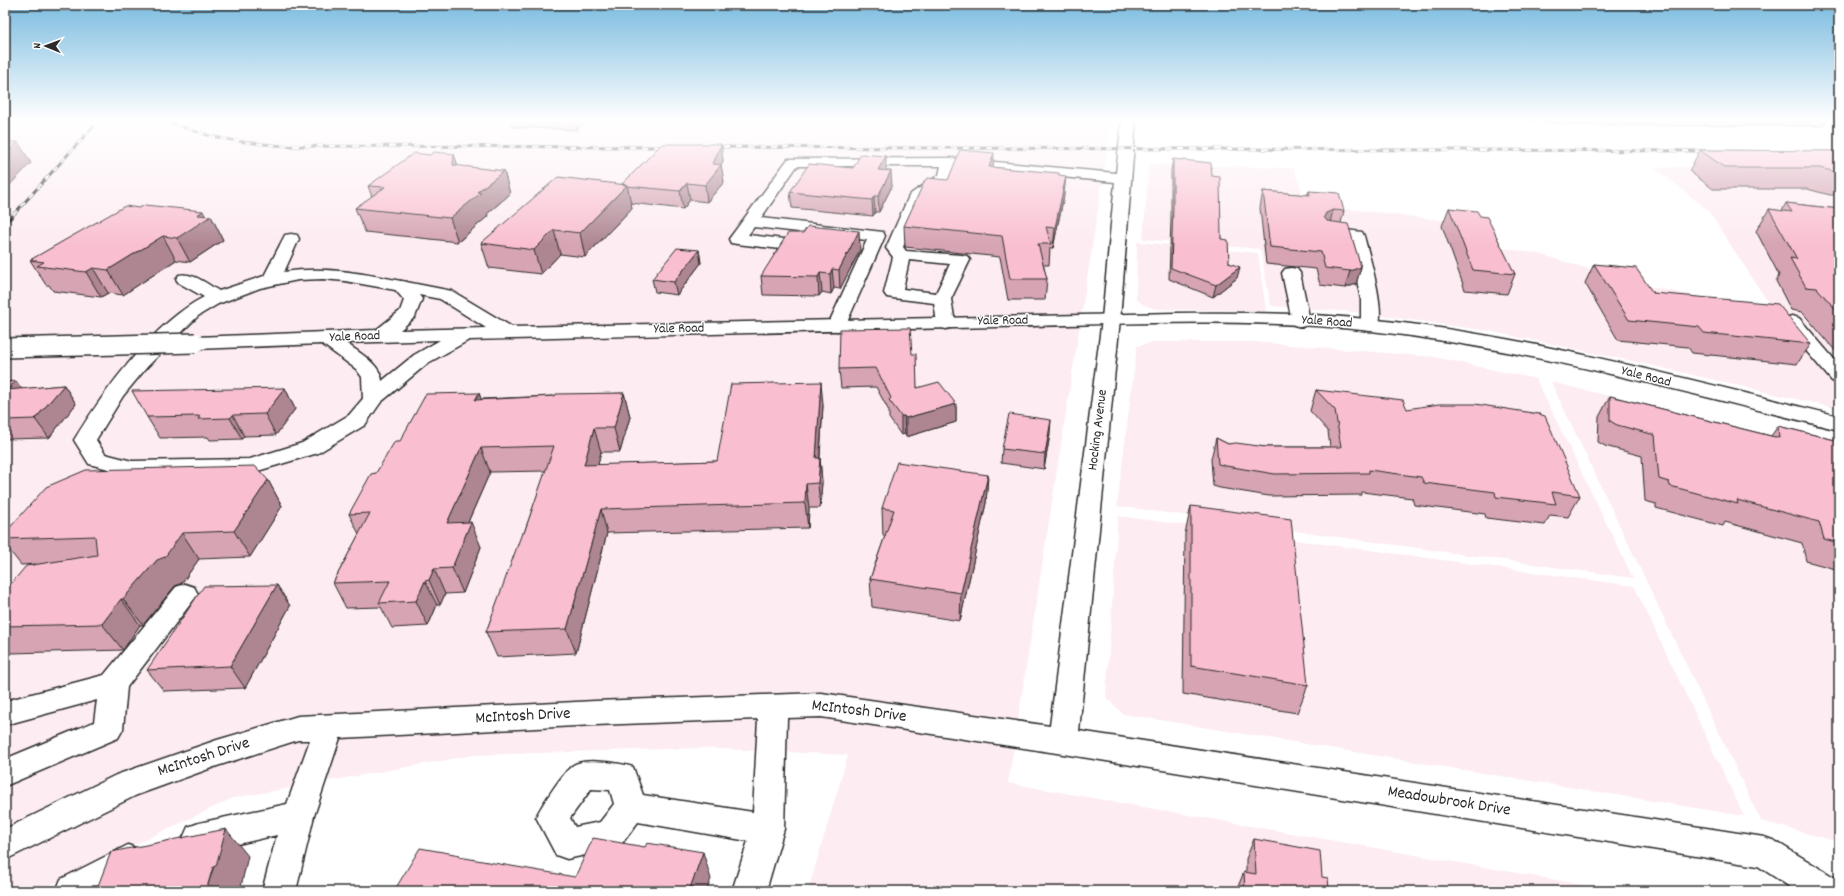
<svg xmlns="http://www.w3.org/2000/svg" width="1844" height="896" font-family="Dekko,sans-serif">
	<rect width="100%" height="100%" fill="#fff"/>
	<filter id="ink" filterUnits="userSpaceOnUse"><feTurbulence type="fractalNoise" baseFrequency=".025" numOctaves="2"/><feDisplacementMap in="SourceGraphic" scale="8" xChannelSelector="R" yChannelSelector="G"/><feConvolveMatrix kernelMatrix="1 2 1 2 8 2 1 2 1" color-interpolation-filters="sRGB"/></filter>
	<g filter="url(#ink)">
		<path fill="#fdecf1" d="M5,119H1112L1008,783L1618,891H808L848,755L701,748L474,755L233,798L37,891H5Z
			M1149,164L1294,168L1306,204L1492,226L1502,248L1539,254L1638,284L1775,313L1708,210L1655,168L1709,166L1839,167V409L1659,367L1489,331L1355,312L1271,306L1260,249L1143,239Z
			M1137,242L1258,253L1266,311L1156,309L1144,305L1136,299Z
			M1155,342H1255L1434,357L1536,379L1633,578L1117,506L1137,346Z
			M1551,382L1839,452V842L1761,821Z
			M1118,516L1634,586L1744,816L1123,714L1106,697Z"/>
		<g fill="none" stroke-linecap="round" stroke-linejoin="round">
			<g stroke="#2b2b2b" stroke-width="3">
				<path id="minor" d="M1122,119H1136L1120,319L1079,731L1764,837L1775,841L1837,879L1839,891H1796L1758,866L1063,754L821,717L787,718L784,829L766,891H732L748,841L638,822L620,846L609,850L567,859L556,855L536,817C541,806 563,773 572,766C583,757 620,763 633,767L643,795L753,812L758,719L595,725L340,738L314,816L296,891H262L277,835L199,853L188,849L183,838L188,827L199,823L287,804L310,740H298L217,766L137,795L5,860V829L116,775L217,740L298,716L595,701L821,693L1050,726L1102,319L1115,182L956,167L951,180L924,198L903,247L906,251L961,255L967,256L970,260L951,299L955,323L953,327L946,329L939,327L937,323L934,303L893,298L887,297L884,293L893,257L886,248L909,196L912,193L939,175L941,166H797L761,218L883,232L885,236L844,329L837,331L830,329L828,325L867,240L812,234L813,235L804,250L798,251L737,244L731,243L729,239L788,159L950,158L1116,173ZM754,227L799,232L793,240L748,235ZM909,260L950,264L936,293L903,289ZM591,789L610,790L614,804L600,822L575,827L570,818Z
					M1329,228L1362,232L1364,236C1369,255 1387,314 1377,329L1370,331L1363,329L1361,325V300L1349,240L1323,236L1321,233L1323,230Z
					M291,234L297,235L299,239L284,272C324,266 361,273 401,281L407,282L410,286L407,290L401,291L345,281L323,279L298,280L260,288L218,304L198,316L147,367L123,396L96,440L105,454L132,461L250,459L302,443L349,415L366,395L373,393L380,395L383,399L365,425L318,453L251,473L132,475L89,464L74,440C104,391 153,323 204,297L179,283L176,279L179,275C193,272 207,284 219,291L264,276L283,239L285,235Z
					M1291,268L1297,269L1300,273L1310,321L1308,325L1301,327L1294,325L1292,321L1282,273L1285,269Z
					M1792,316L1799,318L1839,365V383L1832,381L1785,326L1783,322L1785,318Z
					M185,584L194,587L198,594L127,687L123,729L118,738L5,786V759L94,722L97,700L5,725V701L104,675L176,587Z
					M128,845L140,850L144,861L140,872L105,891H56L61,879Z"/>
			</g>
			<g stroke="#2b2b2b" stroke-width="3">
				<path id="major" d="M401,281L452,291L512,327L1176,313C1240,312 1304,313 1368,319C1528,335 1684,379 1839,416V430C1684,392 1529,349 1371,331C1247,317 1120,324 996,327C820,331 644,336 469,340L428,363L380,403L373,405L366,403L363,399L362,377L356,369L322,344L195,349L188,347L185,343L188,339L195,337L376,330L400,311L404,300L392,286L395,282ZM419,295L440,299L486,328L400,330L415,317L422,299ZM440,340L414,355L382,381C381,364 358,352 346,343Z"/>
			</g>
			<use href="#minor" fill="#fff" fill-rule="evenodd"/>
			<use href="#major" fill="#fff" fill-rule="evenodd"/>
			<g stroke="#2b2b2b" stroke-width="3">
				<path id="rail" d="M165,119C204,139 244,143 287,146L669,147
					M711,147L1709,151
					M5,224L100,119"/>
			</g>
			<use href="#rail" stroke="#fff" stroke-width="2" stroke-dasharray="6" stroke-linecap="butt"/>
			<g stroke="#2b2b2b" stroke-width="22" stroke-linecap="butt">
				<path id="major-bridge" d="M5,348L195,343"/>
			</g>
			<use href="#major-bridge" stroke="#fff" stroke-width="19"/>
		</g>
		<path fill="#d6a4b3" stroke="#2b2b2b" d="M510,119H587L577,130L512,127Z
			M1055,119H1073V121Z
			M1499,119H1827L1823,126L1578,125Z
			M721,144L723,161L721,165L724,182L707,202L690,200L683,209L631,203L632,208L585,257L560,254L541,274L489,268L481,243L622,184Z
			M1700,150L1839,151V195H1830L1807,189H1713L1689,171Z
			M454,154L458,166L504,171L510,194L487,214L488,216L458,242L365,232L355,208L372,197L368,186L430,155Z
			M1173,159L1212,176L1221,239L1229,263L1237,278L1213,297L1169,279L1171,217V170Z
			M993,167L1059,175L1064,195L1053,248H1050L1049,265H1043L1047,279L1045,300H1008L1000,257L905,247L904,226L948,180Z
			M886,171L892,186L879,212H875L873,216L792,208L790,192Z
			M1263,191L1307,195L1309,191L1344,211L1341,223L1361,267L1356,284L1345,288L1320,285L1316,269L1266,264L1260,208Z
			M1786,203L1839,209V355L1802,312L1791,310L1776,281L1779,275L1756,231L1769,209L1782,211Z
			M1449,208L1480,216L1515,274L1507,294L1465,290L1442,226Z
			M206,216H211L223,240L190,262L176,260L123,295L108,293L101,297L53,291L49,285H46L30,260Z
			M699,250L701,263L677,295L655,292L652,279Z
			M860,250L840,289L834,288L831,294L822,292L819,296L763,295L761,276Z
			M1594,264L1653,293L1811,344L1797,364L1692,353L1688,347L1618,340L1585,283Z
			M912,354L917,388L956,404V422L906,437L905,434L901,435L889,418V411L876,387L841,388L839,369Z
			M5,382L22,389L64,385L76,404L49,438L5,439Z
			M285,388L295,409L276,435L244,436L242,439L210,440L208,437L160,438L147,417Z
			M1316,390L1407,409L1580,496L1568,517L1550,515L1545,525L1486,518L1485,514L1414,505L1412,498L1362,492L1361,495L1269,496L1220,488L1213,486L1211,459L1216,438L1228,444L1266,447H1330L1328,431L1310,411Z
			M479,393L481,399L624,393L630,417L620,452H601L598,465L717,461L823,405L820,458L822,482L820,508H809L808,528L607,533L576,653L497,657L486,632L524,533L546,471L490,472L468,522L481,547L463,593L445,594L440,605H437L428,626L392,628L381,607L346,608L333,583L359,534L349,514L376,473L400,441Z
			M1610,396L1771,436L1778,426L1839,441V570L1806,561L1802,543L1725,522L1723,526L1656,508V504L1645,501L1642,456L1605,446L1598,442L1599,417Z
			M1050,434L1044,469L1001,463L1002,449Z
			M988,475L986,503L960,621L872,607L870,579L885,536H883L882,508Z
			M268,480L282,506L250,557L199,559L182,583L175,586L143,625H140L123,650L11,653L5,646V591L36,564L21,565L5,545V533Z
			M1191,506L1308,685L1297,713L1183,694L1185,534Z
			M277,585L290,606L245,688L164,691L147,670Z
			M1254,839L1322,877L1329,888L1349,891H1236L1244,872L1246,873V859Z"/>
		<path fill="#ae8692" stroke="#2b2b2b" d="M575,119H587L577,130Z
			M18,142L31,163L5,190V154Z
			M721,144L723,161L721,165L724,182L707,202L705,185Z
			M994,153L993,172L989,167Z
			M454,154L461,176L453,165Z
			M886,156V171L878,170Z
			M504,171L510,194L487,214L488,216L458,242L450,218L477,192Z
			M891,171L892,186L879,212L878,196Z
			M1066,176L1064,195L1053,248L1055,228Z
			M687,183L690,200L683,209L680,191Z
			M627,185L632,208L585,257L580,233Z
			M874,196L875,212L873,216L872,200Z
			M1333,210L1329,227L1324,217L1326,213Z
			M203,211L207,219L211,216L223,240L190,262L177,238L197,215Z
			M554,230L560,254L541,274L534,250Z
			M859,231L860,250L840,289L839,270Z
			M163,236L176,260L123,295L108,270Z
			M699,250L701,263L677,295L674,282Z
			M1240,267L1237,278L1213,297L1216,285Z
			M1361,267L1356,284L1345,288L1350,271Z
			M93,268L108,293L101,297L86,272Z
			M832,269L834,288L831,294L830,274Z
			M820,273L822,292L819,296L818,277Z
			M16,381L30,400L7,390Z
			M821,382L823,405L818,482L816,458Z
			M64,385L76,404L49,438L35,419Z
			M285,388L295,409L276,435L265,414Z
			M479,393L487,417L475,400Z
			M624,393L630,417L620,452L614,428Z
			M956,404V422L906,437V418Z
			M233,415L244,436L242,439L230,418Z
			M901,416H904L905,434L901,435Z
			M1051,420L1050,434L1044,469L1045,454Z
			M594,428L601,452L591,490L584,465Z
			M481,448L490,472L457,547L447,523Z
			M820,458L822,482L820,508L818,483Z
			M988,475L986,503L960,621L961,593Z
			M268,480L282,506L250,557L234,531Z
			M806,484L809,508L808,528L805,503Z
			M601,509L607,533L576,653L567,629Z
			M471,522L481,547L463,593L452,568Z
			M182,533L199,559L182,583L175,586L143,625L123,599L157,560Z
			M434,569L445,594L440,605L429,580Z
			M425,581L437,605L428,626L416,601Z
			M277,585L290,606L245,688L230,666Z
			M121,599L140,625L123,650L102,624Z
			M226,829L248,856L240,891H206Z
			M703,852L711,879L706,891H689Z"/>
		<path fill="#f9bfd0" stroke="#2b2b2b" d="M5,142H18L5,154Z
			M662,144H721L713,164L721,165L705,185L687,183L680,191L627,186V185L622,184Z
			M960,150L994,153L989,167L1059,173V175L1066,176L1055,228L1046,227L1051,244H1038L1047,279H1010L1002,236L904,226L925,180L928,178L948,180Z
			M1700,150L1839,151V173L1820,168H1725Z
			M434,152L454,154L453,165L504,171L477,192L481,193L450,218L355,208L385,187L368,186L414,153L430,155Z
			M861,154L886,156L878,170L891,171L878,196H874L872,200L790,192L809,164L853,168Z
			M1173,159L1211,163L1212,176L1220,177L1221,239L1228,240L1229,263L1240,267L1216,285L1171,268L1173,206Z
			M558,177L627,185L580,233L554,230L534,250L481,243Z
			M1263,191L1310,195L1309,191L1339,193L1344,211L1333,210L1326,213L1324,217L1327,221L1348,224L1361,267L1350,271L1325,268L1321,252L1270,247Z
			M1786,203L1839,209V313L1817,288L1806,287L1790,258L1797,259L1769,209L1792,212Z
			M145,205L203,211L197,215L211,216L177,238L163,236L108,270L93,268L86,272L37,266L44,262L30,260L125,206L139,208Z
			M1449,208L1477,211L1480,216L1487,217L1515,274L1473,270Z
			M808,226L859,231L839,270L832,269L830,274L820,273L818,277L761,276L788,233H803Z
			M677,248L699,250L674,282L652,279Z
			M1594,264L1636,268L1653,293L1778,304L1811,344L1704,333L1699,327L1629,320Z
			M910,328L912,354H916L917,388L939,382L956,404L906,418L904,416H901L889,400L891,398L876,368L839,369L840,329Z
			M16,381L7,390L64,385L35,419L5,420V382Z
			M821,382L816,458H820L818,483L806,484L805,503L601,509L567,629L486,632L522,533H524L554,446L481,448L447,523L471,522L452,568L434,569L429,580L425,581L416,601L379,603L390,581L333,583L370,513L349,514L371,474L376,473L395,441H400L426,394L479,393L475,400L555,396L556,394L624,393L614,428H594L584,465L717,461L731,384Z
			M285,388L265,414L233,415L230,418L198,419L200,416L147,417L132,391Z
			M1316,390L1403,400L1407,409L1439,404H1475L1539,414L1545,416L1580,496L1552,492L1556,504L1496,497L1495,492L1424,483L1421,477L1369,470V473L1275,474L1226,466L1218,464L1216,438L1228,444L1236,443L1266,447H1341L1335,410Z
			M1610,396L1779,438L1778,426L1839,441V543L1824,539L1819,522L1737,500L1738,504L1670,486L1669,482L1659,479L1655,435L1617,425L1610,421Z
			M1009,414L1051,420L1045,454L1002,449Z
			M897,462L988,475L961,593L870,579L894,510L882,508Z
			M255,466L268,480L234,531L182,533L165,557L157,560L123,599H121L102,624L5,626V591L26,566L97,555L95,536L5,539V533L46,487L86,470Z
			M1191,506L1291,519L1308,685L1191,666Z
			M277,585L230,666L147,670L204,586Z
			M226,829L216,866L213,867L206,891H96L111,852Z
			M593,838L645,847L647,843L703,852L689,891H394L420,848L460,855L459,857L575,877Z
			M1254,839L1320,851L1322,877L1328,878L1329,888L1349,891H1245L1244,872L1256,874Z"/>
	</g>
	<linearGradient id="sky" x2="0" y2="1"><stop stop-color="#7bbbe0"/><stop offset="0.49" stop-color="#fff"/><stop offset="1" stop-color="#fff" stop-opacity="0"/></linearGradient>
	<rect width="1844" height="245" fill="url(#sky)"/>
	<g text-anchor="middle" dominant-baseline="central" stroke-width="3" stroke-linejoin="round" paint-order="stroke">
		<g font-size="14" fill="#2b2b2b" stroke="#fff">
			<text transform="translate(1003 321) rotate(-1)">Yale Road</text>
			<text transform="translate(1327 322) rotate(4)">Yale Road</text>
			<text transform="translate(679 329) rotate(-1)">Yale Road</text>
			<text transform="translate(355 337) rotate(-2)">Yale Road</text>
			<text transform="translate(1646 377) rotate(14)">Yale Road</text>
			<text transform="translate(1098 430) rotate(-83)">Hocking Avenue</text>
		</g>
		<g font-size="17" fill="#2b2b2b" stroke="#fff">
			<text transform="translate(859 712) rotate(7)">McIntosh Drive</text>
			<text transform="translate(523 717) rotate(-3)">McIntosh Drive</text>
			<text transform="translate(204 758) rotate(-18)">McIntosh Drive</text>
			<text transform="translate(1449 802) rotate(9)">Meadowbrook Drive</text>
		</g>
	</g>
	<rect width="1844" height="896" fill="none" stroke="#fff" stroke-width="20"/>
	<rect x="10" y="10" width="1824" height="876" fill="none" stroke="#2b2b2b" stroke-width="1.5" filter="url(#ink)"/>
	<g transform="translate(46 46) rotate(271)" stroke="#ffffff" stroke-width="3" paint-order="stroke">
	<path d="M0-3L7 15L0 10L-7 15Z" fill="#2b2b2b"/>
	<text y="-6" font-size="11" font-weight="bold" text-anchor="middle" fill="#2b2b2b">N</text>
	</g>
</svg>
